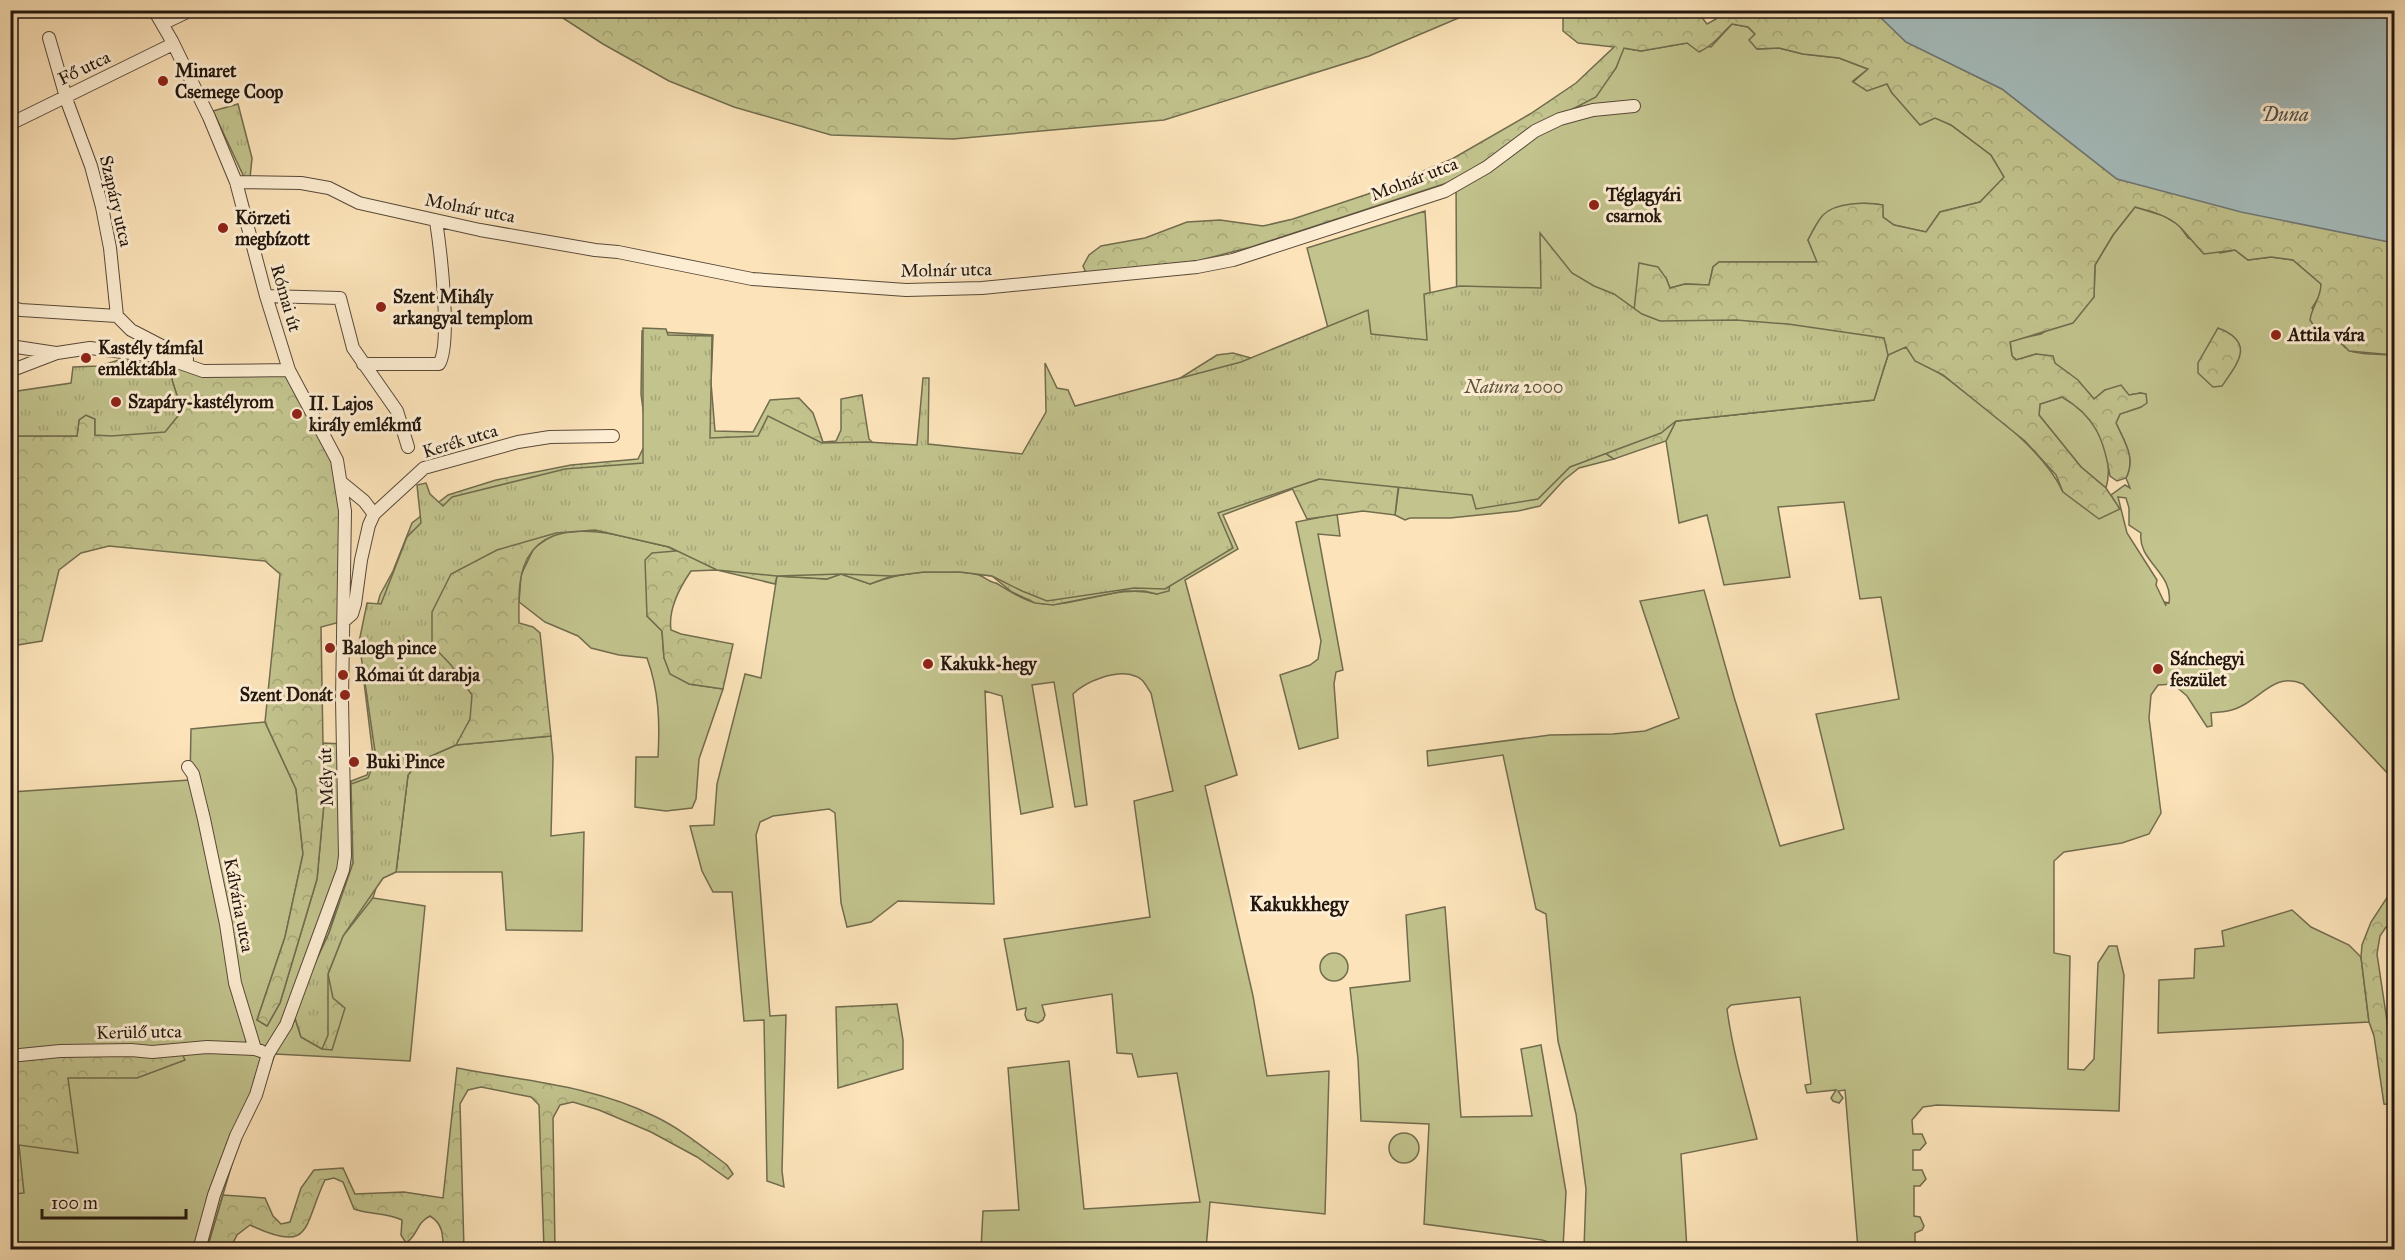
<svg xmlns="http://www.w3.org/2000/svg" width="2405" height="1260" font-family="'IM FELL Great Primer',serif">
	<defs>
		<pattern id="forest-crowns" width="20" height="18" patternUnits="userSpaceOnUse" patternTransform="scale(1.5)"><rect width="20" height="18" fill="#c2c38d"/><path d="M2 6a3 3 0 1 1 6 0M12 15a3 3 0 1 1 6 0" fill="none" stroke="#a6a778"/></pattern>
		<pattern id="park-tufts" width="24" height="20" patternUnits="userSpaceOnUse" patternTransform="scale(1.5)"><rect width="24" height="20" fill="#c2c38d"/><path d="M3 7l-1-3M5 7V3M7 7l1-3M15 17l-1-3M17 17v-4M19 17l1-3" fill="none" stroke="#a6a778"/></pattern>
	</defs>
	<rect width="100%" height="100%" fill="#fce3b9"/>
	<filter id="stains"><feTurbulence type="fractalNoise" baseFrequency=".00333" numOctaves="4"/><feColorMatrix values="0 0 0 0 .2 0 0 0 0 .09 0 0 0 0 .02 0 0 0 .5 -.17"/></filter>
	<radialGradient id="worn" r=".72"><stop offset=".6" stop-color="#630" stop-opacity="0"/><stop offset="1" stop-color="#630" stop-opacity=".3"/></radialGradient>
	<path fill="#c2c38d" stroke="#726c4e" stroke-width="1.5" fill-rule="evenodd" d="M1732,24L1748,27L1755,34L1750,40L1757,49L1779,48L1803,54L1839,58L1868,69L1853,81L1887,84L1892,93L1951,125L1991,155L2005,177L1980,202L1940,212L1926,232L1894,225L1883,217L1882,205C1866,202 1836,203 1823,216C1817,222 1812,232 1808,240L1818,262H1719L1713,267L1709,285L1685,284L1670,288L1666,278L1631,339L1575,425L1609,456L1614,459L1579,468L1564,480L1540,506L1518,511L1450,518H1410L1405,520L1395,515L1399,486L1343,385L1307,248L1425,211L1435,371L1457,370L1456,180L1536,128L1581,105L1616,68L1623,48L1641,51L1687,43L1711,47Z
		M2135,207L2164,216L2179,225L2188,238L2220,253L2235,250L2248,260L2271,257L2293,260L2321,284V294L2312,308C2321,319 2339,346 2351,351C2361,355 2383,354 2394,355V632L2391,653L2394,679V780L2303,684C2273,671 2261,700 2235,709C2227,712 2218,712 2211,713L2212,726L2207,727L2187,696L2173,684L2158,685L2151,695L2149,718L2161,813L2149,834L2122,843L2064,852L2054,861V953L2070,956L2068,1069L2084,1070L2094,1059L2098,963L2109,946H2117L2124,975L2119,1111L1937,1105L1923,1107L1912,1120L1913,1134H1922L1926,1143L1920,1150H1913V1170H1922L1926,1179L1920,1186H1914V1216L1920,1217L1924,1226L1922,1230L1915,1233V1249H1858L1845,1090L1838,1091L1843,1098L1839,1103L1833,1101L1831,1098L1836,1090L1807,1093L1805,1085L1811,1084L1800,997L1731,1005L1727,1009C1733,1054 1746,1096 1757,1139L1681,1154L1687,1249H1584L1586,1189L1576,1114L1558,1041L1546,914L1536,909L1503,755L1428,766L1427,751L1550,735L1613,734L1645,731L1679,718L1640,601L1704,590L1734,697L1780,846L1844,829L1816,714L1899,699L1881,597L1860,599L1844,502L1778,507L1790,577L1724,585L1707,515L1679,523L1666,441L1676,421L1873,400L1888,355L1906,346C1920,369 1927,363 1945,377C1984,407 2043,448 2063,492L2119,509L2111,495L2125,485L2130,488L2126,478C2136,458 2125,443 2116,423L2120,414L2141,407V393L2129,395L2105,390L2094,399C2077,379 2060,365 2036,354L2017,360L2012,356L2010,341L2041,334L2094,297L2095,265L2113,235ZM2118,497L2126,498L2129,508V525L2141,533C2137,561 2174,573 2169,603L2165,602L2166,606L2156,585L2157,580L2127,533Z
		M2062,397C2068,401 2077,404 2082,409C2100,429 2114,461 2106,488L2081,467L2039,415L2040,404Z
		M1319,479L1223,515L1238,549L1185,580L1237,775L1205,786L1253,996L1267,1076L1329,1071L1325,1214L1210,1202L1206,1249H981L983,1211L1019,1210L1008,1068L1069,1061L1084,1209L1200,1202L1177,1073L1138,1077L1132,1054L1117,1053L1112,994L1042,1005L1045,1015L1043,1020L1038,1023L1027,1020L1025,1015L1026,1008L1017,1010L1004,939L1150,917L1134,801L1173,791L1151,693C1146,686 1143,678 1135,676C1117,669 1086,681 1073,694L1087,805L1075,807L1054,682L1032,685L1053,807L1021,814L1002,696L985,691L994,904L898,901L871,922L847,927L841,903L835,813L829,809L773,816L760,822L756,835L770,1016L786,1015L782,1171L784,1187L767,1181L764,1020L744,1021L732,892H713L702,871L690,826L714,825L717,784L745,674L761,678L777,576L827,579L841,574L870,584C899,573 948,565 979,575C985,577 988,582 996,583C1008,590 1024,601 1038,603C1079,609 1114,583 1157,594L1138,536Z
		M1337,514L1340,536L1318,534L1343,670L1336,672L1334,684L1338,738L1299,749L1280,675L1310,665L1318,659L1321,641L1296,522Z
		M595,530L669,547L678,552L647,616L662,631L664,658L689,684L723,689L699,759L696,799L692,808L666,811L635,807L636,757H658C660,722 659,691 647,658L619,655L591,648L578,636L545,622L519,602L521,575L534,548L556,533Z
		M265,722L296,789L303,854L285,937L257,1020L267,1026L280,1003L317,879L324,803L323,743L343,744L345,781H351L349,862L340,893L425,906L410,1061L275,1054L261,1095L237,1147L207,1249L11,1250V792L190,780L191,729Z
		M551,736L553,758L551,836L584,832L582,931L506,930L502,872H396L408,774L419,761L456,745Z
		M1445,907L1461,1117L1532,1116L1521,1049L1541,1045L1566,1192L1563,1247L1542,1240L1424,1224L1429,1124L1361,1121L1358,1059L1350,988L1410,981L1406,915Z
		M2292,910L2311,927L2349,945L2361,957L2369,1022L2158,1033L2159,980L2194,978L2195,949L2224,946L2222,931Z
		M1320 967a14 14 0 1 1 28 0a14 14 0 1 1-28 0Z
		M1389 1148a15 15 0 1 1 30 0a15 15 0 1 1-30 0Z"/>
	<path fill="url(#forest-crowns)" stroke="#726c4e" stroke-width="1.5" d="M1769,10L1781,13L1782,10L1874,11L1906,42L2002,89L2117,179L2394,243V355L2349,351L2335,336L2319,333L2310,320C2312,306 2321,298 2321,284L2293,260L2271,257L2248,260L2235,250L2204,254C2195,245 2188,235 2179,226C2167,215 2150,211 2135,207L2113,235L2095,265L2094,297L2073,323L2010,342L2012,356L2016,360L2036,354L2053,356L2055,363L2078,380L2094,399L2105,390L2121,385L2129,395L2141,393L2146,394L2147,403L2141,407L2120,414L2116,423C2125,443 2136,458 2126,478L2117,481L2110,476C2104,439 2095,416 2062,397L2040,404L2039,415L2081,467L2106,488L2120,509L2099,519L2063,492L2056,475L2025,441L1943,375L1915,361L1906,347L1888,355L1874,400L1676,421L1666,441L1614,459L1581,437L1631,339L1639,263L1658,267L1666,278L1670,288L1685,284L1709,285L1713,267L1719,262H1817L1808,240C1812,232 1817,222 1823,215C1836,202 1866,202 1883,205V217L1894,225L1926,232L1940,212L1980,202L2004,177L1991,155L1951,125L1935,118L1920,125L1892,93L1887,84L1867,91L1853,82L1868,69L1839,58L1803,54L1779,48L1757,49L1749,40L1755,34L1748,27L1732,24C1721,34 1713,46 1699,52L1687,43L1641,51L1624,48L1616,68L1596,97L1536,128L1456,180L1251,247L1197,261L1086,273L1083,266L1089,255L1101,246L1145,238L1187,222L1220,220L1263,226L1293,219L1368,194L1452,159L1530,114L1576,83L1614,47L1578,43L1563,31V11H1697L1707,24L1716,19V11Z
		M552,11H1475L1369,56L1164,120L953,139L831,135L734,107L669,81L603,44Z
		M2218,328C2255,342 2239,362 2222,386L2213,387L2198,373V363Z
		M642,331L713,335L711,383L715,431L753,432L770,400L799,398L813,413L823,442L836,441L841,430V399L862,395L869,439L879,449L1032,458L1073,407L1174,382L1217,355L1233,353L1251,358L1171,573L1169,591L1157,594L1144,591H1124L1053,605L1035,603L1012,592L992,576L960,572H924L892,576L870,584L841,574L827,579L777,576L775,584L717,570L691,571C680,587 668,610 671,630L681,634L733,644L723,689L689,684L670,674L664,658L662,631L647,616L645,560L652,553L676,551L669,547C622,536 535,506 521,577C518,592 519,608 519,623L533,627L540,633L551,736L456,745L419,761L408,775L396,872L383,878L376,888L373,898L343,936L328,974L333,998L345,1008L332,1050L322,1049L301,1037L295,1018L302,988L329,933L349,862L351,781L367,775L373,756L364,682L372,625L380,595L393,571L412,523L448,495L496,480L571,465L638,459L647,440L641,394Z
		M174,360L192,368L289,370L337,460L344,621L321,627L324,803L317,879L280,1003L267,1026L257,1020L285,937L303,854L296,789L265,722L280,574L265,561L109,546L81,553L59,570L42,641L11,646L10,428L12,436H77L79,420L86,415L95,419V435L182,411L172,380Z
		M1400,472L1395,515L1363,511L1307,519L1292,488L1319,479Z
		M2394,887V921L2386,927L2380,936L2377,954L2387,1021L2394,1105L2384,1104L2374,1036L2369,1022L2361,957L2362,945L2371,922Z
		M897,1004L903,1040V1069L838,1088L836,1007Z
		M181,1051L185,1060L137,1078H68L78,1153L19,1145L24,1193L11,1194V1060L70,1055Z
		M457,1068C523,1081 592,1085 654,1116C680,1128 704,1148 727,1165L733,1174L728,1179L697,1157L651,1132L599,1110L573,1102L560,1105L553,1118L555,1249H544L539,1105L531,1097L481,1087L468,1090L460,1104L464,1249H443C443,1235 443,1224 430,1216C415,1224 419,1234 406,1243L401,1235L402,1220C386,1212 370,1215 354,1209L343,1182L334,1178L325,1180C303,1226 313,1255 250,1225L237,1235L230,1249H207L223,1195L265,1198L273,1216L281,1224L290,1222L301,1188L314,1170L343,1168L355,1194L404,1192L443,1198Z"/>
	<path fill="url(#park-tufts)" stroke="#726c4e" stroke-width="1.5" d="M238,104L252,158L250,178L244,177L213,111Z
		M1540,233L1572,273L1594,286L1614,294L1642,314L1660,321L1736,320L1788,324L1884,338L1888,355L1874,400L1676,421L1661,433L1570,467L1538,499L1476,509L1472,495L1319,479L1218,513L1233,548L1165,589L1134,588L1047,601L1022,591L992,576L960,572H924L892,576L841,574L777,576L717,570L669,547L595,530L556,533L497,550L451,574L432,612V645L451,665L472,695L470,719L456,745L419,761L408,775L396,872L383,878L343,936L328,974V1035L322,1049L301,1037L295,1018L297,1002L329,933L353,863L351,784L368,778L376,758L359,642L367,603L381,604L407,537L421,523L417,485L426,483L430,494L443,506L452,497L565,469L643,463V328L666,329L668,335L712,336L710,438L758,436L768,416L822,443L867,442L917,445L923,378H929L928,444L1022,454L1046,412L1045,363L1057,388L1068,390L1075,406L1241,362L1368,310L1371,334L1427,340L1424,294L1460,286L1541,288Z
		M119,360L140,363L147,369L172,368V380L182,411L165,432L111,436L95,435V419L86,415L79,420L77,436H11V392L71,383L73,367L99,366Z"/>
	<path fill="#a4bbbb" stroke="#707976" stroke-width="1.5" d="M1874,11H2394V243L2241,212L2117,179L2002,89L1906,42Z"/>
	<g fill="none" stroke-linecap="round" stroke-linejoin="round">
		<g stroke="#584939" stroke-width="14">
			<path id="minor" d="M154,10L172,41L209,117L236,182L266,296L289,370L337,460L345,511L342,699L345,856L343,870L286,1025L268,1054L256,1095L236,1136L214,1195L199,1250
				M162,24L191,10
				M49,38L68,104L91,166L102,207L110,248L117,316
				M10,124L173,44
				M236,182L301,183L329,188L359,203L480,230L595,250L618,252L752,279L906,290L982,288L1197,267L1233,260L1445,191L1487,167L1535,131L1560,119L1593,110L1634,106
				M266,296L340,298L353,348L397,411L408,447
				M10,307L21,310L117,316L131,330L187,359
				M10,346L56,353
				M363,364H439C452,344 440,247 436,221
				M10,371L57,353L90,348L163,357L203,371L289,370
				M342,483L364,501L374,514
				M344,621L352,614L355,604L361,560L369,525L374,514L424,468L518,442L550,437L613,436
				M188,767L193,774L204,819L226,924L235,983L255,1049
				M10,1056L60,1051L131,1050L152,1052L207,1047L255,1049L261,1051"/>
		</g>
		<use href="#minor" stroke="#fdedd2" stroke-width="12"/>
	</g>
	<g fill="#8f2418" stroke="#fdedd2" stroke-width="2">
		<circle cx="163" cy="81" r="6"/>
		<circle cx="1594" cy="205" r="6"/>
		<circle cx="223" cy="228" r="6"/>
		<circle cx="381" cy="307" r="6"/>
		<circle cx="2276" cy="335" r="6"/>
		<circle cx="86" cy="358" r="6"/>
		<circle cx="116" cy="402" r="6"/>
		<circle cx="297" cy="414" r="6"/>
		<circle cx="330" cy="648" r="6"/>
		<circle cx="928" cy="664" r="6"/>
		<circle cx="2158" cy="669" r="6"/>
		<circle cx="343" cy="675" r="6"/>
		<circle cx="345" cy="695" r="6"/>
		<circle cx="354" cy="762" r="6"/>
	</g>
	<g text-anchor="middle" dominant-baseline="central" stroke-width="6" stroke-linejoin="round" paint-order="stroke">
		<g font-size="18" fill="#21160e" stroke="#fdedd2">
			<text transform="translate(84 68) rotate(-26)">Fő utca</text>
			<text transform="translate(1414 179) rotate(-21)">Molnár utca</text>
			<text transform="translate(116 201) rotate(77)">Szapáry utca</text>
			<text transform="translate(470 208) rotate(11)">Molnár utca</text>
			<text transform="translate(946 270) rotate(-1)">Molnár utca</text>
			<text transform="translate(286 298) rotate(74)">Római út</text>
			<text transform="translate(460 441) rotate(-17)">Kerék utca</text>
			<text transform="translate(326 777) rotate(-92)">Mély út</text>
			<text transform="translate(239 905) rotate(79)">Kálvária utca</text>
			<text transform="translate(139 1032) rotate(-1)">Kerülő utca</text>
		</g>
		<g font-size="18" font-weight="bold" fill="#21160e" stroke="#fdedd2" text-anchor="start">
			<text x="175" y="71">Minaret<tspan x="175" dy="21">Csemege Coop</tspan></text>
			<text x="1606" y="195">Téglagyári<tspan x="1606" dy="21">csarnok</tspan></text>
			<text x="235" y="218">Körzeti<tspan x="235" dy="21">megbízott</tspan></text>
			<text x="393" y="297">Szent Mihály<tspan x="393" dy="21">arkangyal templom</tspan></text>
			<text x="2288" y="335">Attila vára</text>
			<text x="98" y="348">Kastély támfal<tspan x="98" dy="21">emléktábla</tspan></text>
			<text x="128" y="402">Szapáry-kastélyrom</text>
			<text x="309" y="404">II. Lajos<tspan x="309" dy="21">király emlékmű</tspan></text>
			<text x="342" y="648">Balogh pince</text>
			<text x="2170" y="659">Sánchegyi<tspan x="2170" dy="21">feszület</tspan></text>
			<text x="940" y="664">Kakukk-hegy</text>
			<text x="355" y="675">Római út darabja</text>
			<text x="333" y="695" text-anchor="end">Szent Donát</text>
			<text x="366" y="762">Buki Pince</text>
		</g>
		<g font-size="18" font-style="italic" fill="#59533a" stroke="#fdedd2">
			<text x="1514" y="387">Natura 2000</text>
		</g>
		<g font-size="20" font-style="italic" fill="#4f504b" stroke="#fdedd2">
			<text x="2285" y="114">Duna</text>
		</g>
		<g font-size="20" font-weight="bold" fill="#21160e" stroke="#fdedd2">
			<text x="1299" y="904">Kakukkhegy</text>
		</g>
	</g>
	<rect width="2405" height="1260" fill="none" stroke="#fce3b9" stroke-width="36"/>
	<rect x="12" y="12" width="2381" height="1236" fill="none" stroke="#21160e" stroke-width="3"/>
	<rect x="18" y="18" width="2369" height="1224" fill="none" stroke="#21160e" stroke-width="1.5"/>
	<path d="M42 1209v9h144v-9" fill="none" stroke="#21160e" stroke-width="3"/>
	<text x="51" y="1209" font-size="18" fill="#21160e" stroke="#fdedd2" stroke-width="4.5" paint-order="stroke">100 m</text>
	<rect width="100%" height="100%" filter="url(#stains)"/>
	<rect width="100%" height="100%" fill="url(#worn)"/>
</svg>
